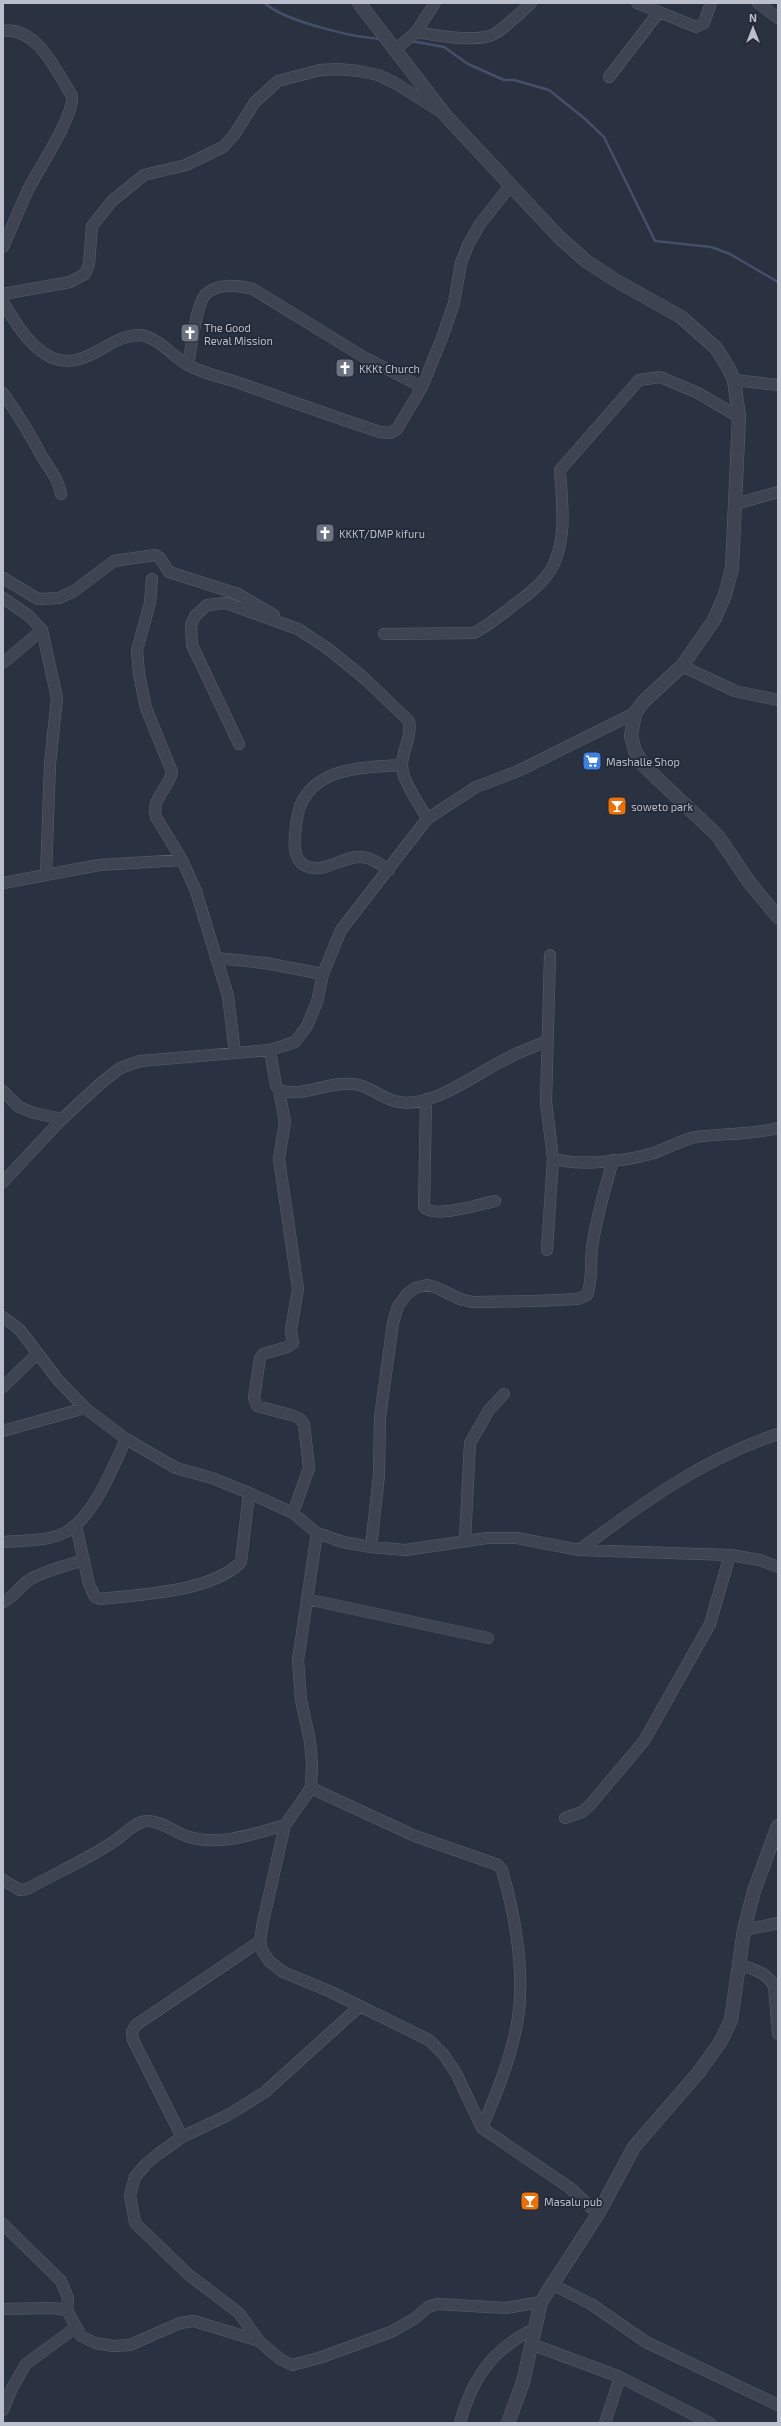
<svg xmlns="http://www.w3.org/2000/svg" width="781" height="2426" font-family="'Exo 2',sans-serif">
	<rect width="100%" height="100%" fill="#2a3141"/>
	<g fill="none" stroke-linecap="round" stroke-linejoin="round">
		<path stroke="#444f69" stroke-width="2.5" d="M265,3C283,21 356,38 382,39
			M411,41L444,47L468,64L504,80H514L549,90L584,118L604,137L655,241L711,247L730,254L778,282"/>
		<g stroke="#595f6b" stroke-width="12">
			<path id="minor" d="M637,3L696,27L704,23L711,3
				M758,3L778,18
				M3,31C37,26 57,72 72,96C74,116 40,167 29,188C20,207 12,227 3,247
				M416,32C435,35 479,44 496,33C508,25 520,13 531,3
				M395,50L416,32L435,3
				M609,77L659,12
				M3,294L70,282L85,274L89,264L92,226L112,201L144,175L186,165L223,147L234,135L255,102L278,81L320,70L338,69L359,71L378,75L395,83L441,112
				M3,302C15,323 34,354 59,360C88,367 111,335 139,335C157,336 172,356 188,365C204,374 227,378 245,385C290,401 334,417 380,432L390,433L397,429L422,387L442,338L454,303L461,263L468,245L480,224L510,186
				M188,365C191,351 196,303 206,294C219,282 239,286 253,289L362,356L422,387
				M734,380L778,385
				M3,393C17,413 29,432 40,453C48,468 58,477 61,494
				M735,504L778,492
				M3,578L38,599L59,598L74,591L114,561L155,555L160,558L169,572L238,594L274,615
				M152,579L150,603L137,650L139,674L146,708L172,772C168,790 151,798 156,817L182,860L196,891L228,996L235,1053
				M3,598L29,616L42,630L57,698L50,764L46,875
				M384,634L474,633C489,625 501,615 514,605C527,595 541,585 550,571C568,543 562,502 560,470L639,380L660,377L698,393L739,417
				M3,663L42,630
				M682,666L735,691L778,700
				M239,744L192,645L191,625L195,616L207,605L226,603L298,629L327,648L364,678L409,721C412,737 403,749 402,764C402,783 420,803 427,819
				M389,870C381,864 372,858 362,857C343,855 323,876 304,865C294,859 294,845 295,835C296,824 297,811 302,802C320,766 368,767 402,765
				M3,883L99,865L182,860
				M550,955L546,1102L553,1158C575,1167 626,1161 650,1154C665,1150 680,1140 696,1137C723,1133 751,1135 778,1128
				M216,958L265,963L323,974
				M270,1050L276,1086L279,1090C304,1098 328,1081 354,1084C371,1086 383,1100 399,1102C434,1108 478,1072 508,1058C520,1051 534,1047 547,1041
				M279,1090L285,1122L279,1159L298,1289L291,1330L293,1343L287,1347L263,1354L260,1358L254,1398L257,1406L291,1415L299,1418L304,1424L309,1468L293,1513
				M3,1091L19,1107L34,1113L62,1119
				M426,1099L424,1207C434,1219 480,1204 495,1201
				M3,1182L62,1119L101,1083L120,1068L140,1061L270,1050L295,1042L307,1026L317,1002L323,974L341,930L427,819L476,787L518,771L635,713
				M547,1250L553,1158
				M3,1317L20,1330L58,1380L85,1408L126,1439L176,1468L212,1478L249,1493L293,1513L317,1533L343,1542L371,1547L406,1550L487,1538H517L579,1550L730,1555L760,1560L778,1567
				M3,1387L38,1353
				M3,1431L85,1408
				M76,1526L89,1584L95,1597L101,1599C141,1594 212,1592 241,1562L249,1493
				M317,1533L298,1660L301,1700L310,1741L312,1764L311,1788L285,1825L263,1922L260,1941L262,1950L269,1961L283,1972L329,1991L429,2040L444,2055L456,2073L482,2128L570,2188L598,2214
				M465,1540L470,1443L489,1410L504,1394
				M3,1542C22,1540 46,1542 64,1533C93,1519 113,1467 126,1439
				M371,1547L379,1475L380,1417L393,1323L398,1306L407,1294L415,1288L427,1285L435,1287L460,1299L472,1302L537,1301L578,1299L587,1295C593,1280 590,1264 592,1248C596,1218 605,1189 613,1160
				M579,1550C643,1503 702,1459 778,1434
				M307,1599L488,1638
				M3,1602C14,1597 19,1587 29,1580C45,1570 66,1566 84,1560
				M311,1788L415,1836L498,1865L502,1870C515,1914 525,1972 518,2018C512,2056 497,2092 482,2128
				M565,1818L582,1812L590,1805L644,1741L710,1624L730,1555
				M3,1880L20,1890L27,1889C56,1873 86,1860 113,1842C123,1836 134,1822 146,1821C160,1820 174,1832 186,1836C218,1847 254,1834 285,1825
				M744,1930L778,1923
				M738,1964C752,1969 767,1972 774,1986L778,2034
				M182,2137L133,2040L132,2032L136,2025L260,1941
				M3,2224L61,2281L68,2298L67,2310
				M551,2284L591,2304L646,2342L778,2405
				M3,2309L52,2308L67,2310L81,2336L95,2343L113,2346L130,2345L180,2323L194,2321L259,2341L280,2359L292,2365L319,2358L391,2332L414,2319L428,2307L437,2304L506,2308L541,2302
				M259,2341L239,2313L189,2275L135,2223L130,2195L135,2177L146,2164L158,2154L182,2137L228,2115L265,2092L360,2006
				M531,2344L620,2377L710,2423
				M3,2410L12,2388L26,2364L75,2328
				M460,2423C472,2379 492,2349 534,2329
				M605,2423L620,2377"/>
		</g>
		<g stroke="#595f6b" stroke-width="14">
			<path id="tertiary" d="M359,3L446,116L559,237L586,261L615,280L681,317L716,348L728,367L734,380L739,417L732,568L725,595L714,620L682,666L644,701L635,713L631,736L635,751L644,766L718,836L749,882L778,917
				M508,2423L523,2382L541,2302L598,2214L634,2147L699,2072L721,2041L731,2020L744,1930L754,1891L778,1826"/>
		</g>
		<use href="#minor" stroke="#3e4451" stroke-width="11"/>
		<use href="#tertiary" stroke="#3e4451" stroke-width="13"/>
	</g>
	<defs>
		<g id="church-square" transform="scale(1)"><rect x="-9" y="-9" width="18" height="18" rx="4" fill="#6b7280" stroke="#232936"/><path d="M-1.2-6h2.4v3.5h3.3v2.4h-3.3V6h-2.4V-.1h-3.3v-2.4h3.3Z" fill="#fff"/></g>
		<g id="supermarket-square" transform="scale(1)"><rect x="-9" y="-9" width="18" height="18" rx="4" fill="#3f7fe0" stroke="#232936"/><path d="M-6-5.5h2.5l.6 2H6L4.5 2H-2.5L-4.4-4H-6ZM-1.5 3.2a1.3 1.3 0 1 0 .1 0ZM3 3.2a1.3 1.3 0 1 0 .1 0Z" fill="#fff"/></g>
		<g id="bar-square" transform="scale(1)"><rect x="-9" y="-9" width="18" height="18" rx="4" fill="#e8710a" stroke="#232936"/><path d="M-6-5H6L.8 .8V4.5H3.5V6h-7V4.5H-.8V.8Z" fill="#fff"/></g>
	</defs>
	<g fill-rule="evenodd">
		<use href="#church-square" x="190" y="333"/>
		<use href="#church-square" x="345" y="368"/>
		<use href="#church-square" x="325" y="533"/>
		<use href="#supermarket-square" x="592" y="761"/>
		<use href="#bar-square" x="617" y="806"/>
		<use href="#bar-square" x="530" y="2201"/>
	</g>
	<g text-anchor="middle" dominant-baseline="central" stroke-width="3.5" stroke-linejoin="round" paint-order="stroke">
		<g font-size="11" fill="#bbbfcb" stroke="#232936" text-anchor="start">
			<text x="204" y="327">The Good<tspan x="204" dy="13">Reval Mission</tspan></text>
			<text x="359" y="368">KKKt Church</text>
			<text x="339" y="533">KKKT/DMP kifuru</text>
			<text x="606" y="761">Mashalle Shop</text>
			<text x="631" y="806">soweto park</text>
			<text x="544" y="2201">Masalu pub</text>
		</g>
	</g>
	<rect width="781" height="2426" fill="none" stroke="#bbbfcb" stroke-width="8"/>
	<g transform="translate(753 28)" stroke="#232936" stroke-width="3" paint-order="stroke">
	<path d="M0-3L7 15L0 10L-7 15Z" fill="#bbbfcb"/>
	<text y="-6" font-size="11" font-weight="bold" text-anchor="middle" fill="#bbbfcb">N</text>
	</g>
</svg>
